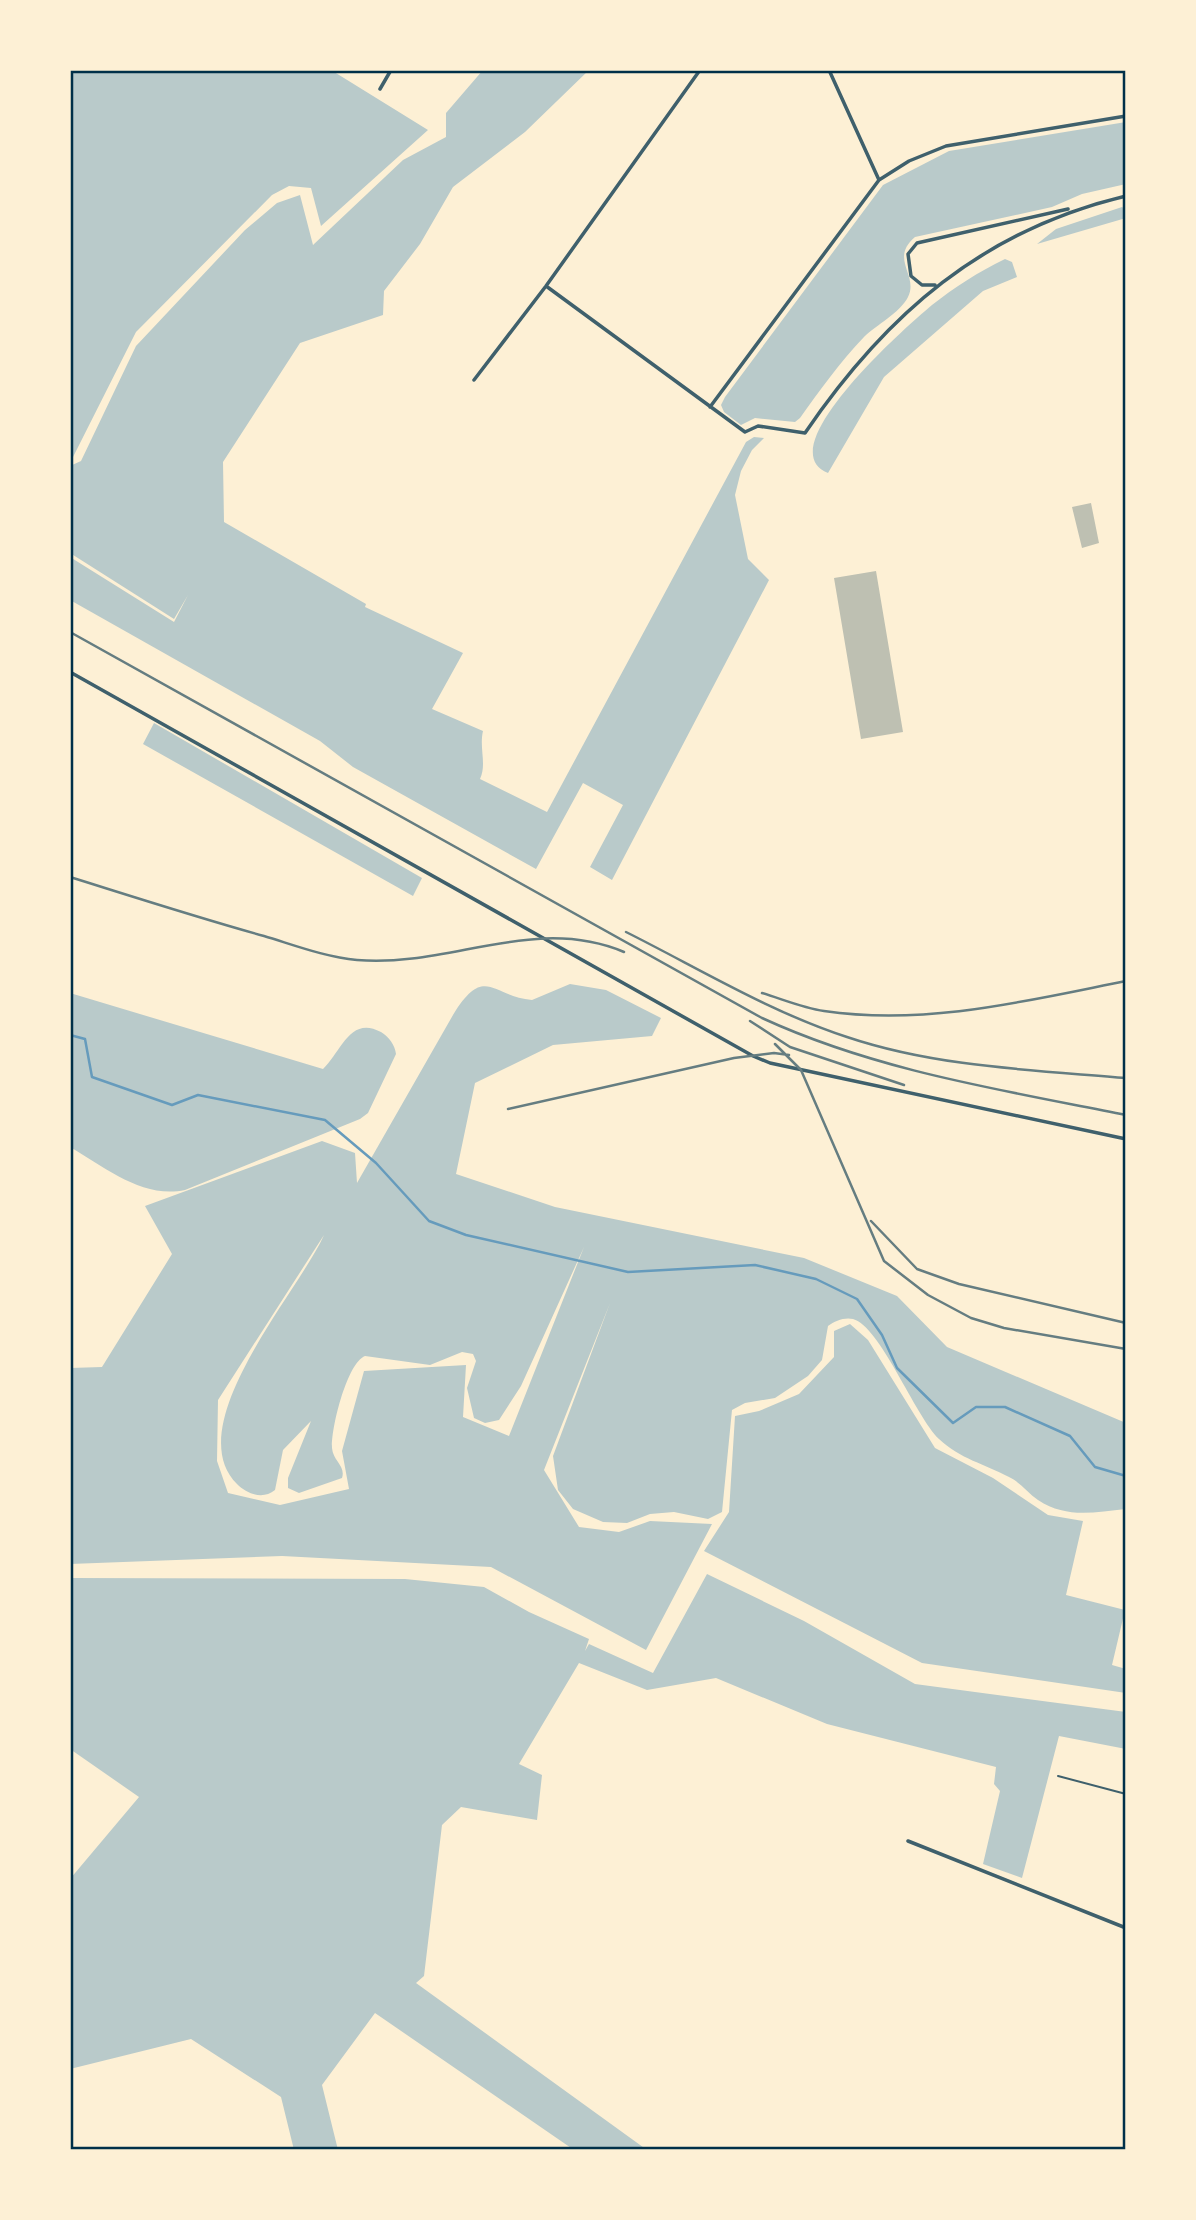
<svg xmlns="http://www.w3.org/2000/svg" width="1196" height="2220" font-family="Inter,sans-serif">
	<rect width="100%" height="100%" fill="#fdf0d5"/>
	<path fill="#b9caca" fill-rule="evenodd" d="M70,70H331L428,130L321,226L311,188L289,186L272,195L136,332L70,463Z
		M483,70H589L525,132L453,187L420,244L384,291L383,315L300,343L223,462L224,522L366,604L365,607L463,653L432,709L483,731C479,748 487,764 480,779L547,812L746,442L754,437L764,438L752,450L741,471L735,495L748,559L769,580L612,880L590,867L623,805L583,783L536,869L353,767L320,741L70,600V557L174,622L188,595L174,619L70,553V466L81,461L136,346L245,230L277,203L300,195L313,245L403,160L446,137V113Z
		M1126,122V184L1082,194L1052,207L915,237C889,259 919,275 908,297C900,313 876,325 864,337C840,362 820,390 800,418L795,422L755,418L741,425L724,412L721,405L725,397L883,185L949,151Z
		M1122,207L1126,210V218L1037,244L1056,229Z
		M1005,259L1012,262L1017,277L983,291L884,377L828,473C767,449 908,325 932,305C955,287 978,272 1005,259Z
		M154,723L422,878L413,896L143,744Z
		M570,984L606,990L661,1018L652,1036L553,1045L475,1083L456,1174L555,1207L804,1258L897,1296L947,1347L1126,1423V1509C1094,1512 1067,1519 1038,1500C1028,1493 1020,1482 1009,1477C985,1464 960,1459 939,1439C915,1416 880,1326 853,1319C844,1317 835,1321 828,1326L822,1360L808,1376L775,1398L745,1403L732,1410L722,1512L708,1519L674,1512L650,1514L627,1523L603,1522L573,1509L558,1490L553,1456L610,1303L544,1470L579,1527L619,1532L650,1521L712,1524L646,1650L491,1567L282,1556L70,1564V1368L102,1367L172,1254L145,1206L322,1141L355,1153L357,1183L453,1015C485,963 492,997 532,1000ZM324,1235C300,1290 178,1425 237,1484C247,1494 263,1500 275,1490L283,1450L311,1421L288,1478V1488L299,1493L342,1478C346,1466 333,1461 332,1448C331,1428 347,1363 365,1356L430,1365L462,1352L473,1354L476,1361L467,1388L474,1418L485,1423L499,1420L521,1386L584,1247L509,1436L463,1417L466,1365L364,1371L342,1451L349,1489L280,1505L228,1493L217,1461L218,1400Z
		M70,993L323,1069C341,1052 350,1015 381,1032C389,1037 395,1045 396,1054L368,1113L360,1119L185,1190C143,1199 106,1168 70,1147Z
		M850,1324L868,1340L935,1448L993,1478L1048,1515L1083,1521L1066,1595L1125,1610L1112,1665L1126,1669V1693L922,1663L704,1551L729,1512L735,1416L759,1411L799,1394L834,1357V1331Z
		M707,1574L804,1621L915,1684L1126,1712V1749L1059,1736L1022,1878L983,1864L1000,1791L994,1784L996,1767L827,1724L716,1678L647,1690L579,1663L519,1764L542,1775L537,1820L461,1807L442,1825L424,1976L416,1983L647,2150H574L375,2013L322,2085L338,2150H294L281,2097L191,2039L70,2069V1879L139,1797L70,1749V1578L405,1579L484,1587L529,1612L589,1639L585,1651L589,1644L653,1673Z"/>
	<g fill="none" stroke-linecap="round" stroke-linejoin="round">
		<path stroke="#669bbc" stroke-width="2.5" d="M70,1035L85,1039L92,1077L172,1105L198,1095L325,1120L376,1163L429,1221L466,1235L628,1272L755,1265L816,1279L857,1299L882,1335L897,1368L953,1423L976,1407H1005L1070,1436L1095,1467L1126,1476"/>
	</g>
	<path fill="#bec0b2" d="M1091,503L1099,543L1082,548L1072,507Z
		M876,571L903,732L861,739L834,578Z"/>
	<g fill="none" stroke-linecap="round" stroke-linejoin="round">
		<path stroke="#3f606c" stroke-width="2" d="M1058,1776L1126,1794"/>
		<path stroke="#3f606c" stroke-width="3.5" d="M829,70L879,180
			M380,89L391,70
			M935,285H922L911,276L908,254L917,243L1068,209
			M546,286L745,432L758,426L805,433C886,314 983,230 1126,196
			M474,380L546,286L700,70
			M710,407L879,180L909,161L946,146L1126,116
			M70,672L753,1056L770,1063L1126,1139
			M908,1841L1126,1928"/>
		<path stroke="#657d81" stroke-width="2.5" d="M70,632L762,1018C877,1071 1002,1090 1126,1115
			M70,877C134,897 199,918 264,936C294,945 325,957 357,960C449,968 534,914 624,952
			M626,932C698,968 770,1012 847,1037C936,1067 1033,1070 1126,1078
			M762,993C782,999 803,1008 824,1011C926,1026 1026,1001 1126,981
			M750,1021L790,1047L904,1085
			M775,1044L801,1070L884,1261L928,1295L971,1318L1004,1328L1126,1349
			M508,1109L734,1058L774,1053L789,1055
			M871,1221L917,1269L959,1284L1126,1323"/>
	</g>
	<rect width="1196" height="2220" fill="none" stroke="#fdf0d5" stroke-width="144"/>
	<rect x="72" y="72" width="1052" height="2076" fill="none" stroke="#003049" stroke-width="2.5"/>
</svg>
